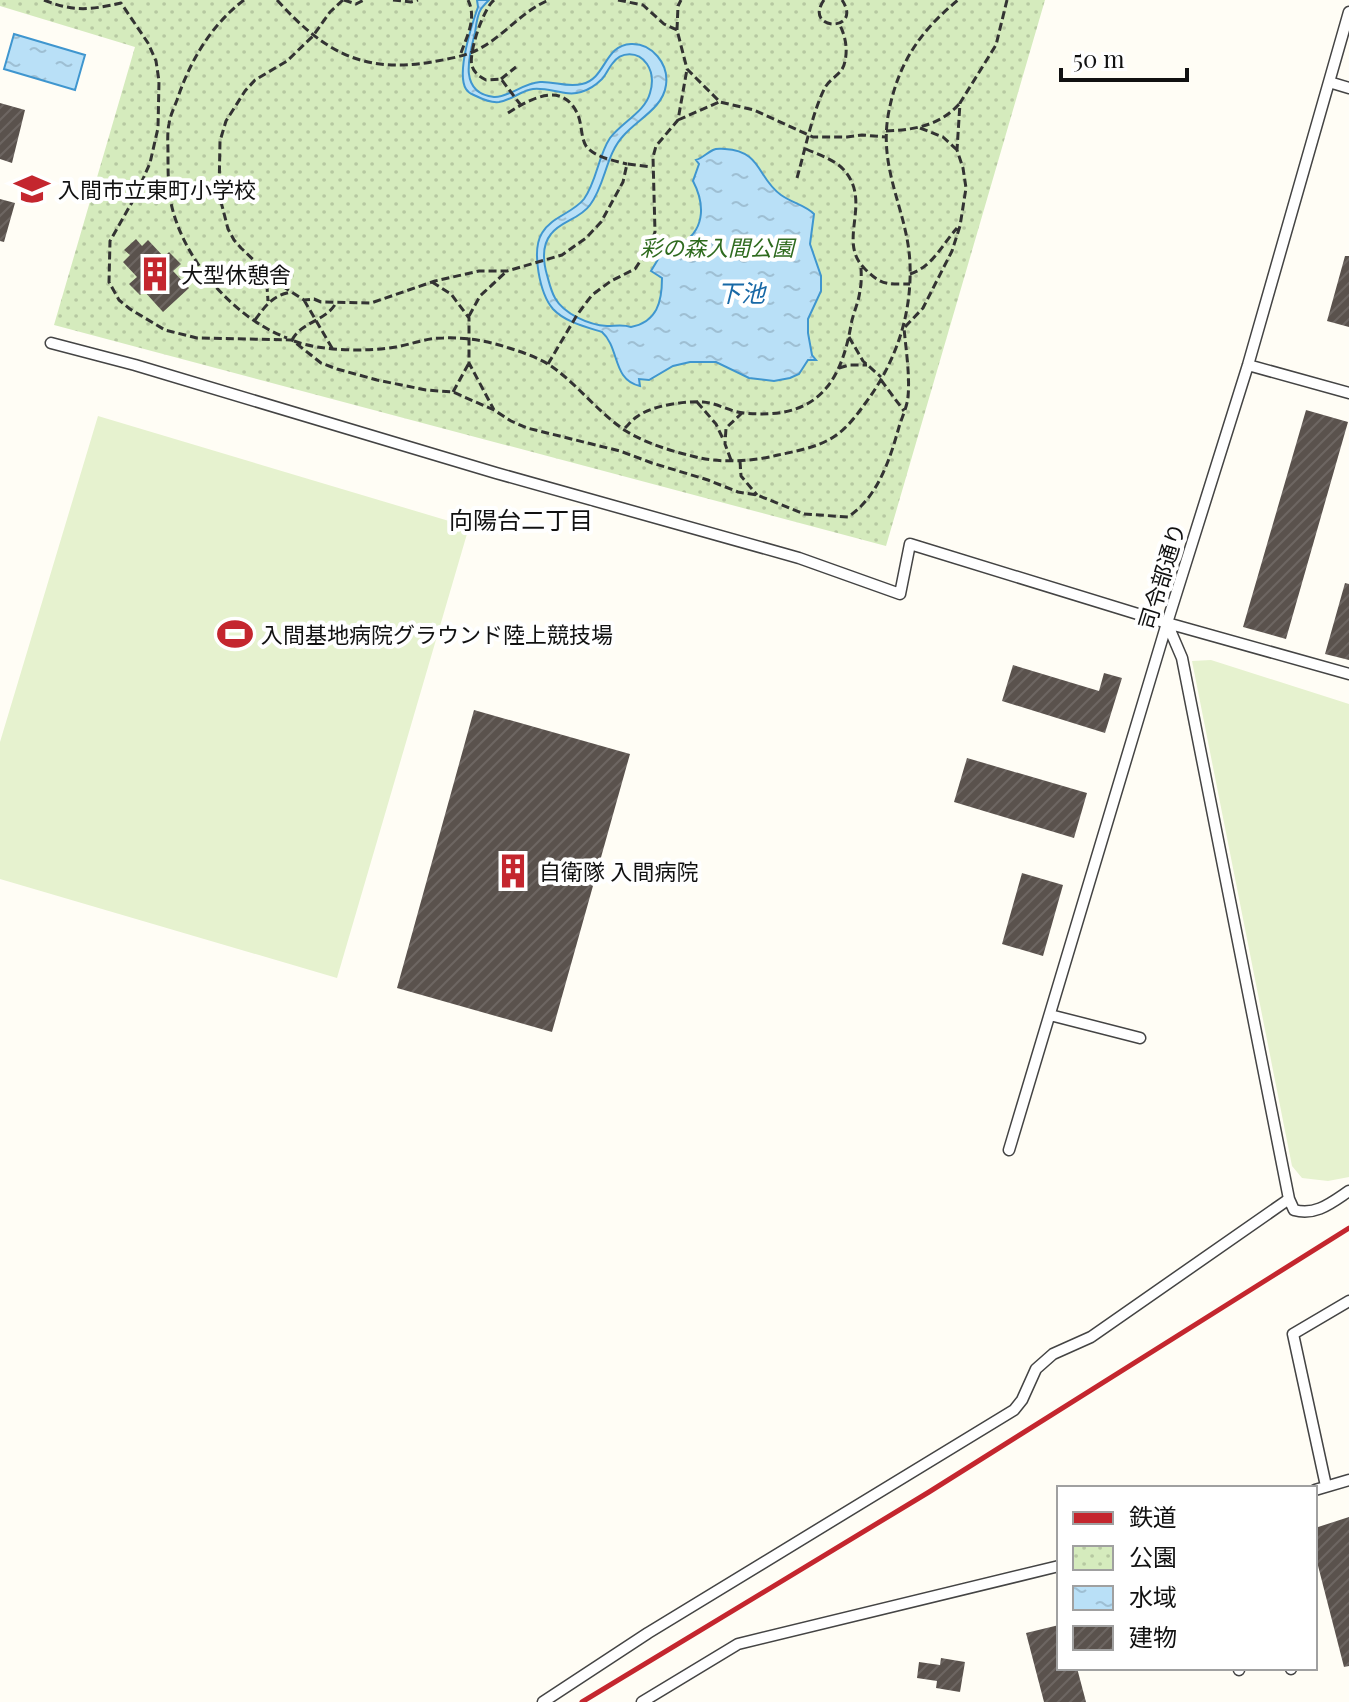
<svg xmlns="http://www.w3.org/2000/svg" width="1349" height="1702" font-family="'Playfair Display','Noto Sans JP',serif">
	<defs>
		<pattern id="park-dots" width="8" height="8" patternUnits="userSpaceOnUse" patternTransform="scale(2)"><rect width="8" height="8" fill="#d5ebbd"/><path d="M2 2h.1M6 6h.1" fill="none" stroke="#b6c8a1" stroke-width="1.8" stroke-linecap="round"/></pattern>
		<pattern id="water-ripples" width="26" height="14" patternUnits="userSpaceOnUse" patternTransform="scale(2)"><rect width="26" height="14" fill="#b9e0f7"/><path d="M2 4q2-2 4 0t4 0M15 11q2-2 4 0t4 0" fill="none" stroke="#9ebfd3"/></pattern>
		<pattern id="building-hatch" width="6" height="6" patternUnits="userSpaceOnUse" patternTransform="scale(2)"><rect width="6" height="6" fill="#5a524d"/><path d="M-1 1l2-2M0 6l6-6M5 7l2-2" fill="none" stroke="#6d6662"/></pattern>
	</defs>
	<rect width="100%" height="100%" fill="#fffdf5"/>
	<path fill="url(#park-dots)" d="M0,0H1045L886,546L54,325L135,47L0,6Z"/>
	<path fill="#e6f2cf" d="M98,416L469,527L337,978L0,879V742Z
		M1211,660L1349,704V1177L1328,1181L1302,1178L1292,1166L1192,661Z"/>
	<path fill="url(#water-ripples)" stroke="#3f96cf" stroke-width="2" d="M477,0H489C486,3 483,6 481,9C477,15 476,26 475,33C469,56 458,93 494,97C508,98 523,83 540,82C554,81 567,88 582,84C606,79 604,45 631,44C652,43 669,64 666,85C663,108 638,119 624,135C605,155 606,184 590,205C580,219 561,221 551,234C542,245 543,261 547,275C549,282 551,291 555,298C564,314 589,325 607,326C615,326 623,324 631,327C657,322 662,302 662,278L651,271L666,246C674,248 677,247 684,242C706,227 704,202 693,181L699,164L696,160C702,158 707,153 713,150C717,148 720,149 725,149C762,151 757,178 781,195C792,203 805,205 814,214L810,244L821,276V291L808,319V333L812,355L816,360H808L799,374L790,378L774,381L749,378L716,362H690L673,366L649,380L639,379L640,386C612,380 620,348 602,332C586,327 565,322 553,309C540,294 531,251 542,233C551,217 573,213 584,199C597,181 598,156 610,138C622,122 645,112 650,93C653,83 653,73 647,64C638,51 621,51 612,64C608,69 606,75 602,79C596,85 588,90 581,92C566,97 549,87 533,89C520,91 512,100 499,102C491,103 484,100 476,96C472,94 469,94 466,89C456,73 472,24 478,7Z
		M14,34L85,55L75,90L4,69Z"/>
	<path fill="url(#building-hatch)" d="M0,103L25,110L12,163L0,159Z
		M0,199L15,203L4,242L0,241Z
		M136,239L142,246L148,240L164,257L169,252L181,264L173,271L189,288L163,312L144,291L140,295L129,284L137,277L123,262L130,255L124,250Z
		M1345,256H1349V327L1327,321Z
		M1306,410L1348,422L1286,639L1243,627Z
		M1345,583L1349,584V660L1325,654Z
		M1013,665L1099,691L1104,673L1122,678L1105,733L1002,701Z
		M474,710L630,754L552,1032L397,988Z
		M967,758L1087,793L1074,838L954,802Z
		M1022,873L1063,885L1043,956L1002,944Z
		M1349,1517V1666L1344,1667L1315,1554V1528Z
		M1059,1625V1668H1077L1086,1702H1044L1026,1633Z
		M941,1658L965,1662L960,1692L936,1688L937,1681L917,1678L919,1662L940,1665Z"/>
	<g fill="none" stroke-linecap="round" stroke-linejoin="round">
		<g stroke="#444" stroke-width="13">
			<path id="lane" d="M1329,82L1349,88
				M51,343L135,365L496,473L799,558L900,594L910,544L1167,623L1349,674
				M1248,365L1349,393
				M1167,623L1182,658L1289,1199L1294,1210C1316,1216 1331,1203 1349,1191
				M1050,1015L1140,1038
				M1009,1150L1167,623L1248,365L1349,12
				M1326,1486L1293,1334L1349,1301
				M1315,1490L1349,1480
				M1239,1668V1670
				M1291,1668V1669
				M543,1702L648,1633L1014,1410L1022,1400L1036,1369L1053,1354L1091,1337L1289,1199
				M642,1702L738,1644L1059,1566"/>
		</g>
		<path stroke="#333" stroke-width="3" stroke-dasharray="8 4" stroke-linecap="butt" d="M44,0C74,12 90,10 121,3L148,43L156,61L159,81L158,128L150,163L135,197L110,241L109,282L119,300L130,309L165,330L197,338L292,340L321,363L337,369L377,380L426,390L453,392L494,410L511,421L527,428L620,451L652,463L708,480L738,492L757,495L804,514L848,517C878,497 890,459 899,427C902,417 907,407 908,397C910,375 906,350 904,328L923,308L952,251L960,226L966,188L963,168L957,150L960,103L996,45L1007,0
			M244,0C211,25 190,61 177,100C174,108 170,116 169,124C167,133 168,144 168,154C168,171 168,187 171,203C183,260 234,318 287,338
			M277,0C323,51 362,74 432,62C448,59 466,56 479,49C505,35 522,11 549,0
			M343,0L330,12L313,36L287,61L255,80L245,91L226,121L220,141L219,194L228,229L234,240L241,248L279,284L304,300L314,299L321,302L371,303L435,281L479,271H507L562,255L586,238L601,222L623,182L627,164L652,167
			M344,0L356,4L364,0
			M393,0L411,2L418,0
			M494,0C483,9 468,54 472,66C474,73 480,77 486,80L501,79L520,104
			M618,0L643,5L664,24L677,30L687,69L720,102L754,110L813,137H847L862,135L886,137
			M824,0C802,31 864,33 842,0
			M677,30L678,6L681,0
			M461,53C467,36 477,18 468,0
			M501,79L516,67
			M508,113C530,99 563,80 578,115C582,125 581,138 586,146C594,157 615,161 627,164
			M678,120L719,102
			M920,128L943,137L957,150
			M886,131C915,130 941,125 960,103
			M806,149C819,155 834,159 844,170C873,203 836,241 865,269C882,286 887,284 910,284
			M797,178C804,154 814,106 826,86C833,76 843,74 845,61C848,48 845,35 839,23
			M266,272L268,301
			M910,274C932,267 942,245 957,228
			M432,282L451,294L469,318V363L494,410
			M304,300L332,348
			M469,316L480,296L507,271
			M255,320C266,305 273,295 292,292
			M849,337L863,361L881,377
			M292,340C301,322 326,321 336,303
			M294,341C320,351 368,352 396,347C412,344 427,338 443,338C466,337 488,341 509,348C522,352 536,357 548,364C577,383 597,412 626,431C649,445 675,452 700,458C723,463 755,461 778,455C797,451 819,447 835,436C847,428 856,416 864,405C895,364 912,316 910,264C908,212 879,172 888,116C897,65 919,32 958,0
			M548,364L577,315L592,295L611,281L635,269L649,248L655,232L653,157L656,146L678,120L687,69
			M839,368L849,365H867
			M881,380L904,411
			M453,392L469,363
			M697,402L716,424L724,441
			M625,428C629,424 633,419 638,416C653,405 686,401 703,402C717,403 731,412 744,413C812,420 840,389 851,325C853,313 859,302 860,290C862,282 861,273 861,265
			M731,460L725,444L726,428L742,413
			M740,461L741,476L757,495"/>
		<use href="#lane" stroke="#fff" stroke-width="10"/>
		<path stroke="#c4262e" stroke-width="5" d="M582,1702L929,1492L1349,1228"/>
	</g>
	<defs>
		<g id="school-bare" transform="scale(2.76)"><path d="M0-5L7-2L0 1L-7-2ZM-4 1L0 2.5L4 1V4Q0 6-4 4Z" fill="#c4262e" stroke="#fff" stroke-width="2.5" paint-order="stroke"/></g>
		<g id="building-bare" transform="scale(2.76)"><path d="M-4-6H4V6H1V3H-1V6H-4ZM-2.5-4.3h1.7v1.8h-1.7ZM.8-4.3h1.7v1.8H.8ZM-2.5-1h1.7V.8h-1.7ZM.8-1h1.7V.8H.8Z" fill="#c4262e" stroke="#fff" stroke-width="2.5" paint-order="stroke"/></g>
		<g id="stadium-bare" transform="scale(2.76)"><path d="M0-5a6.5 5 0 1 0 0 10a6.5 5 0 1 0 0-10ZM-3.5-1.8h7v3.6h-7Z" fill="#c4262e" stroke="#fff" stroke-width="2.5" paint-order="stroke"/></g>
	</defs>
	<g fill-rule="evenodd">
		<use href="#school-bare" x="32" y="189"/>
		<use href="#building-bare" x="155" y="274"/>
		<use href="#stadium-bare" x="235" y="634"/>
		<use href="#building-bare" x="513" y="871"/>
	</g>
	<g text-anchor="middle" dominant-baseline="central" stroke-width="8" stroke-linejoin="round" paint-order="stroke">
		<g font-size="22" fill="#111" stroke="#fff" text-anchor="start">
			<text x="58" y="189">入間市立東町小学校</text>
			<text x="181" y="274">大型休憩舎</text>
			<text x="261" y="634">入間基地病院グラウンド陸上競技場</text>
			<text x="539" y="871">自衛隊 入間病院</text>
		</g>
		<g font-size="22" font-style="italic" fill="#2f6b1f" stroke="#fff">
			<text x="717" y="247">彩の森入間公園</text>
		</g>
		<g font-size="22" fill="#111" stroke="#fff">
			<text transform="translate(1161 576) rotate(-73)">司令部通り</text>
		</g>
		<g font-size="24" font-style="italic" fill="#1768a6" stroke="#fff">
			<text x="741" y="292">下池</text>
		</g>
		<g font-size="24" fill="#111" stroke="#fff">
			<text x="521" y="519">向陽台二丁目</text>
		</g>
	</g>
	<rect x="1057" y="1486" width="260" height="184" fill="#ffffff" stroke="#a0a0a0" stroke-width="2"/>
	<rect x="1073" y="1512" width="40" height="12" fill="#c4262e" stroke="#a0a0a0" stroke-width="2"/>
	<text x="1129" y="1526" font-size="24" fill="#111111">鉄道</text>
	<rect x="1073" y="1546" width="40" height="24" fill="url(#park-dots)" stroke="#a0a0a0" stroke-width="2"/>
	<text x="1129" y="1566" font-size="24" fill="#111111">公園</text>
	<rect x="1073" y="1586" width="40" height="24" fill="url(#water-ripples)" stroke="#a0a0a0" stroke-width="2"/>
	<text x="1129" y="1606" font-size="24" fill="#111111">水域</text>
	<rect x="1073" y="1626" width="40" height="24" fill="url(#building-hatch)" stroke="#a0a0a0" stroke-width="2"/>
	<text x="1129" y="1646" font-size="24" fill="#111111">建物</text>
	<path d="M1061 68v12h126v-12" fill="none" stroke="#111111" stroke-width="4"/>
	<text x="1073" y="68" font-size="24" fill="#111111" stroke="#ffffff" stroke-width="6" paint-order="stroke">50 m</text>
</svg>
